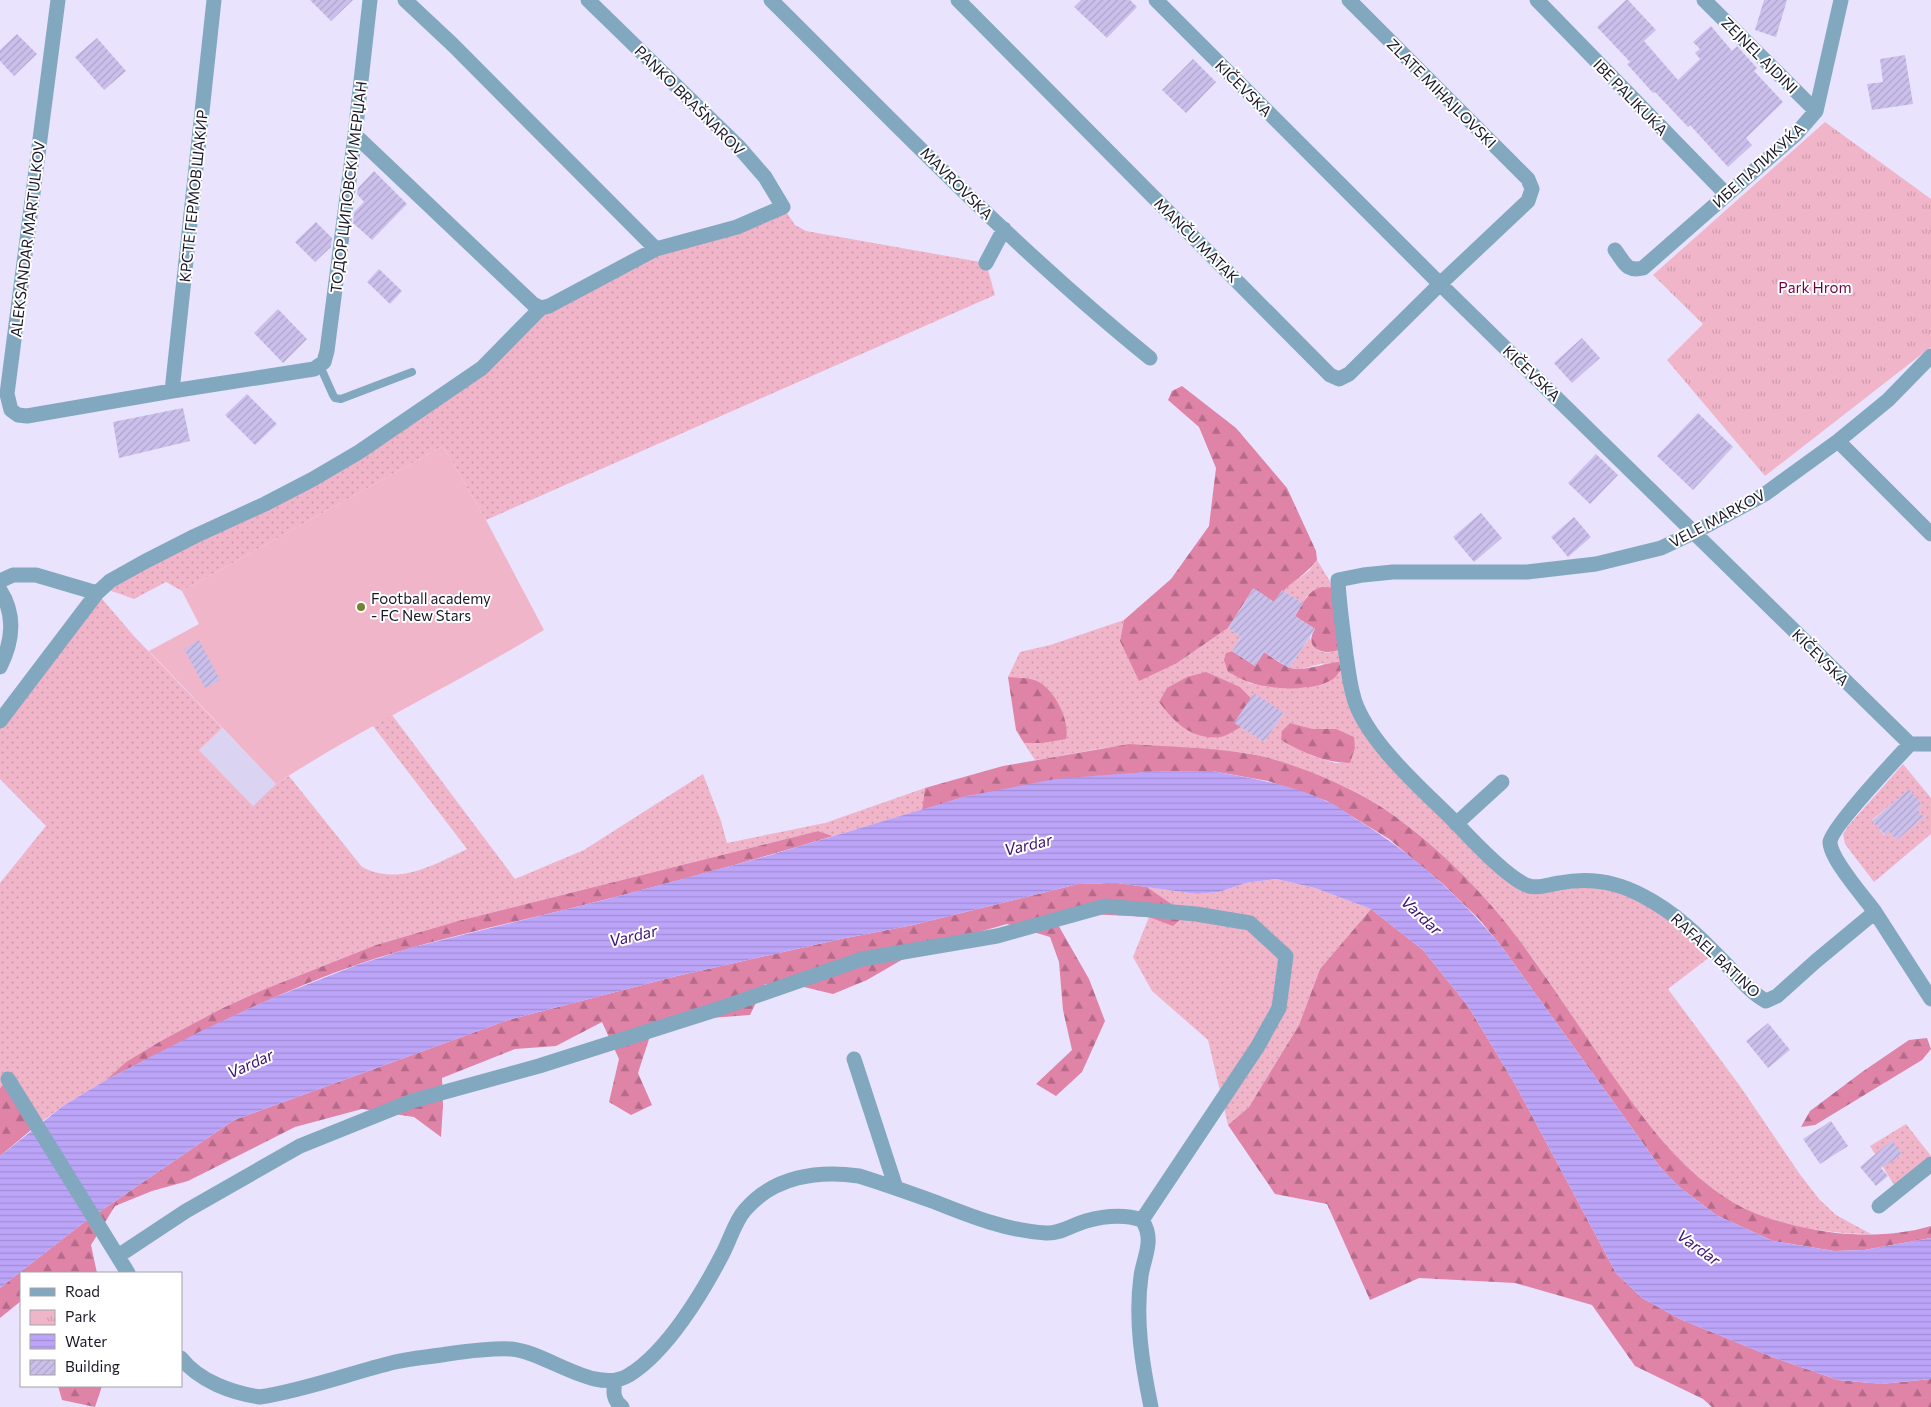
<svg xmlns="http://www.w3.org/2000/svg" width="1931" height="1407" font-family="Commissioner,sans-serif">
	<defs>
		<pattern id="grass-dots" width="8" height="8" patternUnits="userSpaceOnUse" patternTransform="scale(1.25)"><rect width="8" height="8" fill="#f1b5ca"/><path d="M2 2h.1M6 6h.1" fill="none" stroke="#ce9bae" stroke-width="1.8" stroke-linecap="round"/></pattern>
		<pattern id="forest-firs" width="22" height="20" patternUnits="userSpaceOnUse" patternTransform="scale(1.25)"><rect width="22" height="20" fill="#df83a7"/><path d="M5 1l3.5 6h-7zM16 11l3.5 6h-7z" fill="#b46a88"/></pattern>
		<pattern id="park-tufts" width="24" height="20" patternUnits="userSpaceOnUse" patternTransform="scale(1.25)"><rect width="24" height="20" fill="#f1b5ca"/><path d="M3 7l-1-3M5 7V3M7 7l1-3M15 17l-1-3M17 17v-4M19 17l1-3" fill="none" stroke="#ce9bae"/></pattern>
		<pattern id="water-rules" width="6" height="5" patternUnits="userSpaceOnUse" patternTransform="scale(1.25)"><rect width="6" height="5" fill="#bca5f9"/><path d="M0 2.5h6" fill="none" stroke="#a18dd5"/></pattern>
		<pattern id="building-hatch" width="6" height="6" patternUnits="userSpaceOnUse" patternTransform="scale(1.25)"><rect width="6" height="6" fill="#cbc0ec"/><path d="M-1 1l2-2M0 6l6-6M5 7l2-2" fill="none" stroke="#aea4ca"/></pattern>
	</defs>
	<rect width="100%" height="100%" fill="#e9e3fe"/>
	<path fill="#dad3f2" d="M222,728L276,784L253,806L199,750Z"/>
	<path fill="url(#grass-dots)" fill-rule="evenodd" d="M783,207L795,225L806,231L986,263L995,295L486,520L443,446L182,591L166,582L134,599L103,588L265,504L427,405L541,308L617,269Z
		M1317,560L1334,588L1307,596L1303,603L1282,590L1309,571Z
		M97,593L133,635L222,728L199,750L253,806L276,784L289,776L362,867C398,886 434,865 467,849L373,726L392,715L515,879L584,850L703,774L721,821L727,843L825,823L925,788L922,810L833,836L818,831L458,921L376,945L265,989L159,1042L126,1062L106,1080L63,1106L37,1125L8,1080L0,1088V883L46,826L0,779V721Z
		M1124,620L1120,641L1177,663L1228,628L1241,637L1232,651L1226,653L1249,683L1268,687L1306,688L1324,663L1301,669L1289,668L1310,637C1312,653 1327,655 1339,650L1363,720L1524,883L1617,884L1715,953L1668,989L1740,1086L1799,1173L1819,1199L1836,1215L1871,1234C1825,1234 1770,1225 1731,1201C1679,1169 1645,1121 1610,1073C1579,1029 1552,982 1519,940C1479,888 1431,839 1377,804C1352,788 1324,777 1296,768C1280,762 1263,756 1246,753C1219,749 1190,750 1163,749C1147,748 1128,744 1111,747C1086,750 1060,757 1035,760L1024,743H1042L1025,678L1008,677L1020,652L1050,645ZM1240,687L1251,698L1284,713L1264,742L1241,727ZM1290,723L1313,729H1336L1350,763H1335L1310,755Z
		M1903,764L1931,798V834L1874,882L1845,844L1843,834L1849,825ZM1909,790L1922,805L1917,809L1924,817L1897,840L1889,832L1884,835L1872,820Z
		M1276,879L1315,888L1371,909L1320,969L1299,1025L1249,1107L1228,1125L1208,1040L1152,991L1133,957L1149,917L1186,914L1147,887L1197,894L1219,892L1246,883Z
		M1906,1124L1931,1156L1896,1188L1870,1146Z"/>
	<path fill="url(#forest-firs)" d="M1182,386L1236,428L1287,488L1316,551L1317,560C1303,578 1287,583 1274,602L1253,589L1228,628L1177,663L1139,681L1120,641L1124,620L1171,579L1209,526L1216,468L1199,427L1168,400L1172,391Z
		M1322,587L1334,588L1339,650C1322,656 1303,648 1315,629L1295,616C1303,604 1308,590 1322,587Z
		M1232,651L1255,666L1264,652C1272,657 1279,663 1288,667C1300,673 1325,663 1339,662L1341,670C1338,673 1336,677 1333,679C1314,692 1269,690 1249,682C1242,680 1235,675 1228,672L1224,660L1226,653Z
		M1206,672L1240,687L1251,698L1241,727C1235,730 1227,736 1220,737C1192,740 1175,723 1159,702L1167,688L1187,677Z
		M1008,677C1019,678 1033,677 1042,684C1057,695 1070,722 1066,739L1042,743H1024L1016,730Z
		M1290,723L1313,729H1336L1354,737L1355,748L1350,763C1325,763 1302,752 1281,740L1282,731Z
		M1129,744C1167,747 1206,747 1244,753C1282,758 1342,783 1375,803C1429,837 1482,890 1520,941C1556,990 1588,1041 1623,1090C1654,1133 1686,1173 1731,1201C1760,1219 1803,1229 1836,1233C1868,1236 1901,1235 1931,1226V1238L1864,1250L1834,1251L1773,1241L1716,1215L1678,1186L1660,1167L1502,947L1479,919L1443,884L1389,839L1327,801L1268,781L1212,771L1145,772L967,796L922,810L925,788L1003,766Z
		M818,831L833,836C748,862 662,885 576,907C503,925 430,940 359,964C271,994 189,1038 106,1080L126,1062L159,1042L221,1009L265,989L376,945L458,921Z
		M1117,883L1147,887L1186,914L1173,926L1149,917L1088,914L1057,923L1089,979L1105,1021L1082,1072L1056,1096L1036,1084L1072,1050L1063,1010L1059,962L1050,937L1007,924L950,940L905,958L867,980L833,994L804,987L765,984L750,1015L683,1020L652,1030L638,1073L652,1105L631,1115L609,1102L619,1059L602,1022L556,1046L515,1049L442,1078L443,1105L441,1137L414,1117L362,1109L295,1127L188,1181L152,1191L115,1206L91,1245L97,1273H21V1301L0,1318V1288L5,1284L83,1223L234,1120L508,1020L677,976L841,939L913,925L1078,884Z
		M1371,909L1423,950L1468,1006L1515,1084L1616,1273L1642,1298L1680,1319L1775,1358L1838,1380L1881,1384L1931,1379V1407H1712L1703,1399L1635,1366L1592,1305L1515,1283L1419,1278L1370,1300L1327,1204L1275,1194L1228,1125L1249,1107L1299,1025L1320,969Z
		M1927,1038L1931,1049L1922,1060L1815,1125L1801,1127L1810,1111L1862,1072L1909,1040Z
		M8,1079L37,1125L0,1156V1088Z
		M58,1386H102L95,1407L62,1400Z"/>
	<path fill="url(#park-tufts)" d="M1825,122L1931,199V347L1765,476L1667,360L1703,324L1653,275Z"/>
	<path fill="#f1b5ca" d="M443,446L486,520L544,630C456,684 363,727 276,784L149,651L199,624L182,591Z"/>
	<path fill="url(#water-rules)" d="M1212,771C1250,778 1290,784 1326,801C1337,805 1346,813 1356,819C1412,853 1460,896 1502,947L1660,1167L1678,1186L1716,1215L1773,1241L1834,1251L1864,1250L1931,1238V1379L1881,1384L1838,1380L1775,1358L1680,1319L1642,1298L1616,1273L1515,1084L1468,1006L1423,950L1371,909L1315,888L1276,879L1246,883L1219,892L1197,894L1117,883L1078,884L913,925L841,939L677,976L508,1020L234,1120L83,1223L0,1288V1156L63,1106L106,1080L201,1031L270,999L357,965L410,948L608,899L760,858L967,796L1055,779L1145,772Z"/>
	<path fill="url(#building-hatch)" d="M310,0H353L331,21Z
		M1081,0H1130L1137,7L1107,38L1074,7Z
		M1626,0H1628L1656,30L1644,41L1678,80L1700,59L1695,53L1700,49L1693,42L1711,26L1732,51L1737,46L1757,68L1754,71L1783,102L1746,138L1752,145L1728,167L1690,125L1688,127L1655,92L1653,93L1627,64L1630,62L1597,27Z
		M1764,0H1787L1776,37L1755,30Z
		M17,34L37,54L14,76L0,61V50Z
		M97,38L126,71L104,90L75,57Z
		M1905,55L1913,104L1872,110L1867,84L1883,82L1880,59Z
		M1193,59L1216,82L1186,113L1162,90Z
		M374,171L407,204L372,240L353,223L354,212L364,202L357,194L358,188Z
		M316,222L332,238L331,247L315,262L295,242Z
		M379,269L402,291L390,304L367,282Z
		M278,309L307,339L283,363L254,333Z
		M1582,338L1600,358L1572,383L1554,363Z
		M247,394L277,424L255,445L225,415Z
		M183,408L190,441L119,458L113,422Z
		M1698,413L1733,447L1693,490L1657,456Z
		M1596,454L1618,475L1590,504L1568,483Z
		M1481,513L1502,538L1474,562L1453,537Z
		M1574,517L1591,537L1568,557L1551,537Z
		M1254,588L1274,602L1282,590L1303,603L1295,616L1315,629L1289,668L1264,652L1255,666L1232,651L1241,637L1228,628Z
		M199,640L220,680L205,688L184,649Z
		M1254,693L1284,713L1264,742L1234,723Z
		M1909,789L1922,805L1917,809L1924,817L1897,840L1889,832L1885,835L1872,821Z
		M1768,1023L1790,1050L1768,1068L1746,1041Z
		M1831,1121L1848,1146L1820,1164L1803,1139Z
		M1892,1140L1902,1155L1881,1168L1888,1176L1876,1186L1860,1167Z"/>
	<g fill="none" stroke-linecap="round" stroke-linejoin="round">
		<path stroke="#82a8c0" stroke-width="8" d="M320,366L333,395L335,398L341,399L412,372"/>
		<path stroke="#82a8c0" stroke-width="15" d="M58,0L7,394L11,410L18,415L27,416L172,391L314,369L324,362L327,351L355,135L370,0
			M405,0L453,45L656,249
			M771,0C894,122 1015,249 1150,358
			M958,0L1330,375L1339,379L1349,374L1440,284L1528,201L1532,189L1528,179L1349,0
			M1156,0L1440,284L1910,744
			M1537,0L1726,194
			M1704,0L1816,111
			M355,135L533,304L541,308
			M1615,250C1625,263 1626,272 1643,268L1796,134L1816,111L1841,0
			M986,263L1004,229
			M1931,356L1888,400L1838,441L1765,494L1695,532L1661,548L1596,564L1527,572H1393L1363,575L1338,580C1339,605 1343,630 1346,655C1349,673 1350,691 1357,707C1375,749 1423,790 1455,822C1471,839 1509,880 1529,886C1539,889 1550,884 1559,883C1589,877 1616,881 1643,896C1674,912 1698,935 1722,960C1736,974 1749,992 1766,1001L1777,996L1816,961L1875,912C1864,897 1830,859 1830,842C1831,828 1897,758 1910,744H1931
			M172,391L214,0
			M1838,441L1931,534
			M0,581L13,575H36L97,593
			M0,590C16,615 13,641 0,667
			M0,721L97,593L110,581L144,562L195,536L265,504L313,479L359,452L482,368L541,308L549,306L656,249L737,227L783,207L765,177L738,146L588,0
			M1456,824L1502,782
			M1875,912L1931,999
			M854,1059L896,1188
			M8,1079L128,1273
			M1879,1206L1931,1164
			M118,1256L186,1211L300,1146L412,1101L539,1066L718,1009L862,959L997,936L1105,906L1196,914L1250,923L1286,956L1279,1008L1258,1046L1142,1220
			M181,1358C199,1381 232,1393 260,1397C306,1390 350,1373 395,1362C412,1358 430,1357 447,1354C469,1351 490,1348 511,1349C547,1352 596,1396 629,1375C667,1352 703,1292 723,1253C730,1240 735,1221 745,1210C774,1176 818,1170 859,1176C885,1184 910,1193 935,1202C970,1216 1008,1231 1046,1233C1060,1234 1072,1225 1086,1221C1104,1216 1124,1214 1142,1220C1155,1240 1144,1256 1141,1276C1135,1319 1142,1364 1151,1407
			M615,1381C613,1392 613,1400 622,1407"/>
	</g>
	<circle fill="#77812e" stroke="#fff" stroke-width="2" cx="361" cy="607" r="5"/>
	<g text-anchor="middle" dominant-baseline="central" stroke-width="4" stroke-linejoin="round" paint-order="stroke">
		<g font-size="15" fill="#1b1727" stroke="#fff">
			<text transform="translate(1760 55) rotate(45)">ZEJNEL AJDINI</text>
			<text transform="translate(1244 88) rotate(45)">KIČEVSKA</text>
			<text transform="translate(1442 93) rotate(45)">ZLATE MIHAJLOVSKI</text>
			<text transform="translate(1631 97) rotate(46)">IBE PALIKUḰA</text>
			<text transform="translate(690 100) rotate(45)">PANKO BRAŠNAROV</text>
			<text transform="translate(1758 165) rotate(-42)">ИБЕ ПАЛИКУЌА</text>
			<text transform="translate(957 183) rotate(45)">MAVROVSKA</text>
			<text transform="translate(348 187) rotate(-83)">ТОДОР ЦИПОВСКИ МЕРЏАН</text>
			<text transform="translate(193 196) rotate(-84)">КРСТЕ ГЕРМОВ ШАКИР</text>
			<text transform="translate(27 239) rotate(-83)">ALEKSANDAR MARTULKOV</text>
			<text transform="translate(1197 240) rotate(45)">MANČU MATAK</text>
			<text transform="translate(1532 373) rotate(44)">KIČEVSKA</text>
			<text transform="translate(1717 518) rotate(-28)">VELE MARKOV</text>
			<text transform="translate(1821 657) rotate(45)">KIČEVSKA</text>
			<text transform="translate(1716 955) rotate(43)">RAFAEL BATINO</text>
		</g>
		<g font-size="15" fill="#730040" stroke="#fff">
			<text x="1815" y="287">Park Hrom</text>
		</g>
		<g font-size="15" fill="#1b1727" stroke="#fff" text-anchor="start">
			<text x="371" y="598">Football academy<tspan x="371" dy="17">- FC New Stars</tspan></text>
		</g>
		<g font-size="16" font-style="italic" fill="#3b1172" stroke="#fff">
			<text transform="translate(1028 844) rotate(-13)">Vardar</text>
			<text transform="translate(1422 915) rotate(43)">Vardar</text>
			<text transform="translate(633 935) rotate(-13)">Vardar</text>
			<text transform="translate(250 1063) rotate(-24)">Vardar</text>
			<text transform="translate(1699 1247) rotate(36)">Vardar</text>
		</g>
	</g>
	<rect x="20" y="1272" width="162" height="115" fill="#ffffff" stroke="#a4a2a9"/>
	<rect x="30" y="1288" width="25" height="8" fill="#82a8c0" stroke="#a4a2a9"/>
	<text x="65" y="1297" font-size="15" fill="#1b1727">Road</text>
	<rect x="30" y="1310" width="25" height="15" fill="url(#park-tufts)" stroke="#a4a2a9"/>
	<text x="65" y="1322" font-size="15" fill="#1b1727">Park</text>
	<rect x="30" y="1334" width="25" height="15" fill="url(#water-rules)" stroke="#a4a2a9"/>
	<text x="65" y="1347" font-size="15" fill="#1b1727">Water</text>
	<rect x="30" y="1360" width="25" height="15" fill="url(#building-hatch)" stroke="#a4a2a9"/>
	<text x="65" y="1372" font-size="15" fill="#1b1727">Building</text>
</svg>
